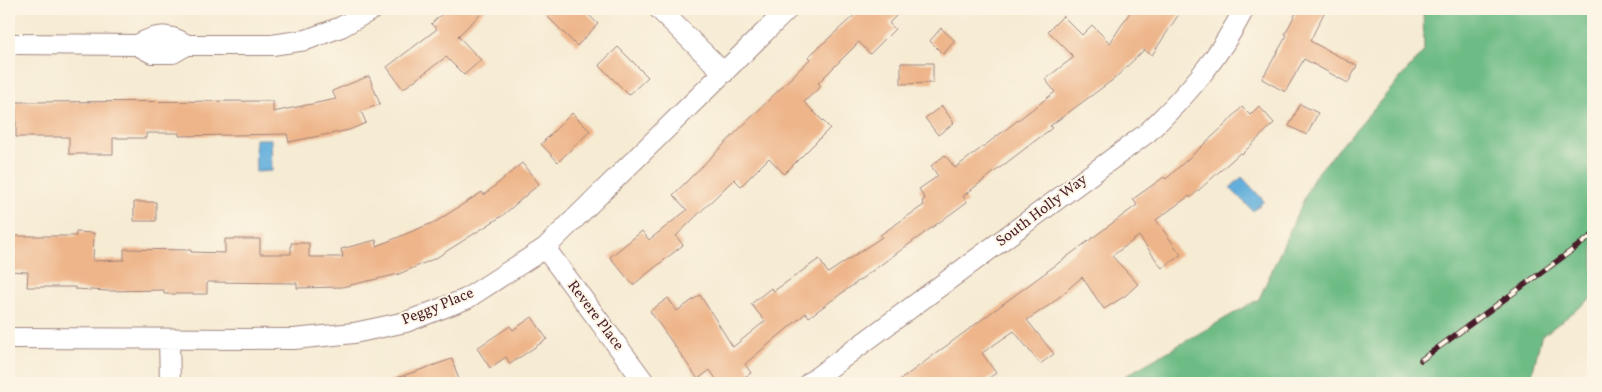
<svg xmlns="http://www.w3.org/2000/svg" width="1602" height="392" font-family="Vollkorn,serif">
	<rect width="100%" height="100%" fill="#fcf5e5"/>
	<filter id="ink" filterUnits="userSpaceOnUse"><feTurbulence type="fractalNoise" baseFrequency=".02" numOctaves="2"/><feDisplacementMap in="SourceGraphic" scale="10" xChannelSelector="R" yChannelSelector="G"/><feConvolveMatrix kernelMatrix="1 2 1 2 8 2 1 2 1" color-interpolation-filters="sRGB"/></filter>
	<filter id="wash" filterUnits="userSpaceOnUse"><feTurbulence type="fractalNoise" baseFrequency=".0096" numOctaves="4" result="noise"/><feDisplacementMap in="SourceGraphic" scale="20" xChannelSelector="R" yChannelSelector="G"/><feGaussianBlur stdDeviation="1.12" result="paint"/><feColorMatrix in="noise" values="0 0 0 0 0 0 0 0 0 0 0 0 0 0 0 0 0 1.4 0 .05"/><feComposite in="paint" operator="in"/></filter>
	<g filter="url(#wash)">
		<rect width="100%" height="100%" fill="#f6ebd3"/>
		<path fill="#6ebc85" stroke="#5c6e58" d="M1423,9H1593V297L1541,337L1530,383H1113L1259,299L1314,177L1424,51Z"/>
		<path fill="#62afdb" stroke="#566783" d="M255,139H271L272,171L256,172Z
			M1242,177L1264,201L1253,211L1230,188Z"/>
		<g id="blocks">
			<path fill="#eeb58a" d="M447,9H486L458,36L481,60L464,75L446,57L403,89L387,67L437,29L431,24Z
				M540,9H583L598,24L577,46Z
				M861,9H903L889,23L895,29L870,54L859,42L818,83L821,86L804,102L830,128L784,174L769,158L741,186L734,179L676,236L683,245L633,285L610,257L642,231L649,240L687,210L673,195L810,59L808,57Z
				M1132,9H1171L1179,14L1152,55L1144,50L1114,79L1050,126L1052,128L963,196L967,202L809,317L806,313L745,364L751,373L736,383H719L710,370L698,379L650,311L668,298L677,311L700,295L733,347L765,321L751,304L771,288L774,291L819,259L828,273L882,237L880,235L924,205L922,201L925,199L919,189L938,176L931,166L945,155L955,168L1055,92L1045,79L1074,57L1048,31L1063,16L1082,35L1092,25L1110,43Z
				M1298,9H1326L1310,41L1357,66L1348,83L1304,59L1285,92L1262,79L1287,35L1285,34Z
				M941,28L955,41L943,54L930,41Z
				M618,47L648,77L629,95L599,65Z
				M901,63H933V83L901,84Z
				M369,76L380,104L361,111L366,123L349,130L289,142L287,134L179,136V133H146V138H113V154H69V137H16V102L273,101V112L336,99L332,91Z
				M1300,104L1318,113L1307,135L1289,126Z
				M942,106L954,123L938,135L925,118Z
				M1259,106L1274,123L1242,154L1240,153L1190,198L1189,196L1156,220L1181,255L1162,268L1139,236L1112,256L1138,284L1125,296L1104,309L1082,277L1051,304L1027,320L1054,354L1040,364L1014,331L982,353L996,373L982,383H896L1137,205L1133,199L1164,177L1166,179L1225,125L1242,107L1250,115Z
				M572,113L590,131L558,162L541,144Z
				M522,163L539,184L502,216L436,258L399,274L342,287L297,288V283L207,282V294H164V290L108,291L75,289V287H27L28,272L9,271V236H76V232L94,233L93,261L124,260V249L191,250V252L225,253V239H260V254H291V243H309V257H343L341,249L376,240L377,246L437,221L482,192L484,195Z
				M134,202H156V221H134Z
				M532,317L547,339L510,364L506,357L490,368L477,348L510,326L513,330Z
				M452,359L460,383H389L388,381Z"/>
		</g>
	</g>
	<g filter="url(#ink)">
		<use href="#blocks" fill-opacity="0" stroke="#a0857f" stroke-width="1"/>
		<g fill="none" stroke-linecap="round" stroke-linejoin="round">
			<g stroke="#a0857f" stroke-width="22">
				<path id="street" d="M659,9L724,73
					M9,44L137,45
					M187,45C168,33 156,34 137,45L152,53H173L187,45H272L306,40L341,27L373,9
					M545,248L645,383
					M9,338L294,339L354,333L406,322L466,299L545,248L788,9
					M169,339L170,383
					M809,383L1147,133C1187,95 1219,58 1244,9"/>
			</g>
			<use href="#street" stroke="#fff" stroke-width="20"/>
			<g stroke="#4a1f2b" stroke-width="5.5">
				<path id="rail" d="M1421,360L1593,235"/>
			</g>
			<use href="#rail" stroke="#fcf5e5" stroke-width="4" stroke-dasharray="11" stroke-linecap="butt"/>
		</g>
	</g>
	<g text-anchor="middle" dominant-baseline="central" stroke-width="4" stroke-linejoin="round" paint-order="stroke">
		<g font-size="15" fill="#4a1f2b" stroke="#fcf5e5">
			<text transform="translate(1042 211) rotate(-37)">South Holly Way</text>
			<text transform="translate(438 307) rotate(-22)">Peggy Place</text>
			<text transform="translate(595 316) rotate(53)">Revere Place</text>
		</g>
	</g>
	<rect width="1602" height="392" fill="none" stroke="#fcf5e5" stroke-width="30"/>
</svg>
